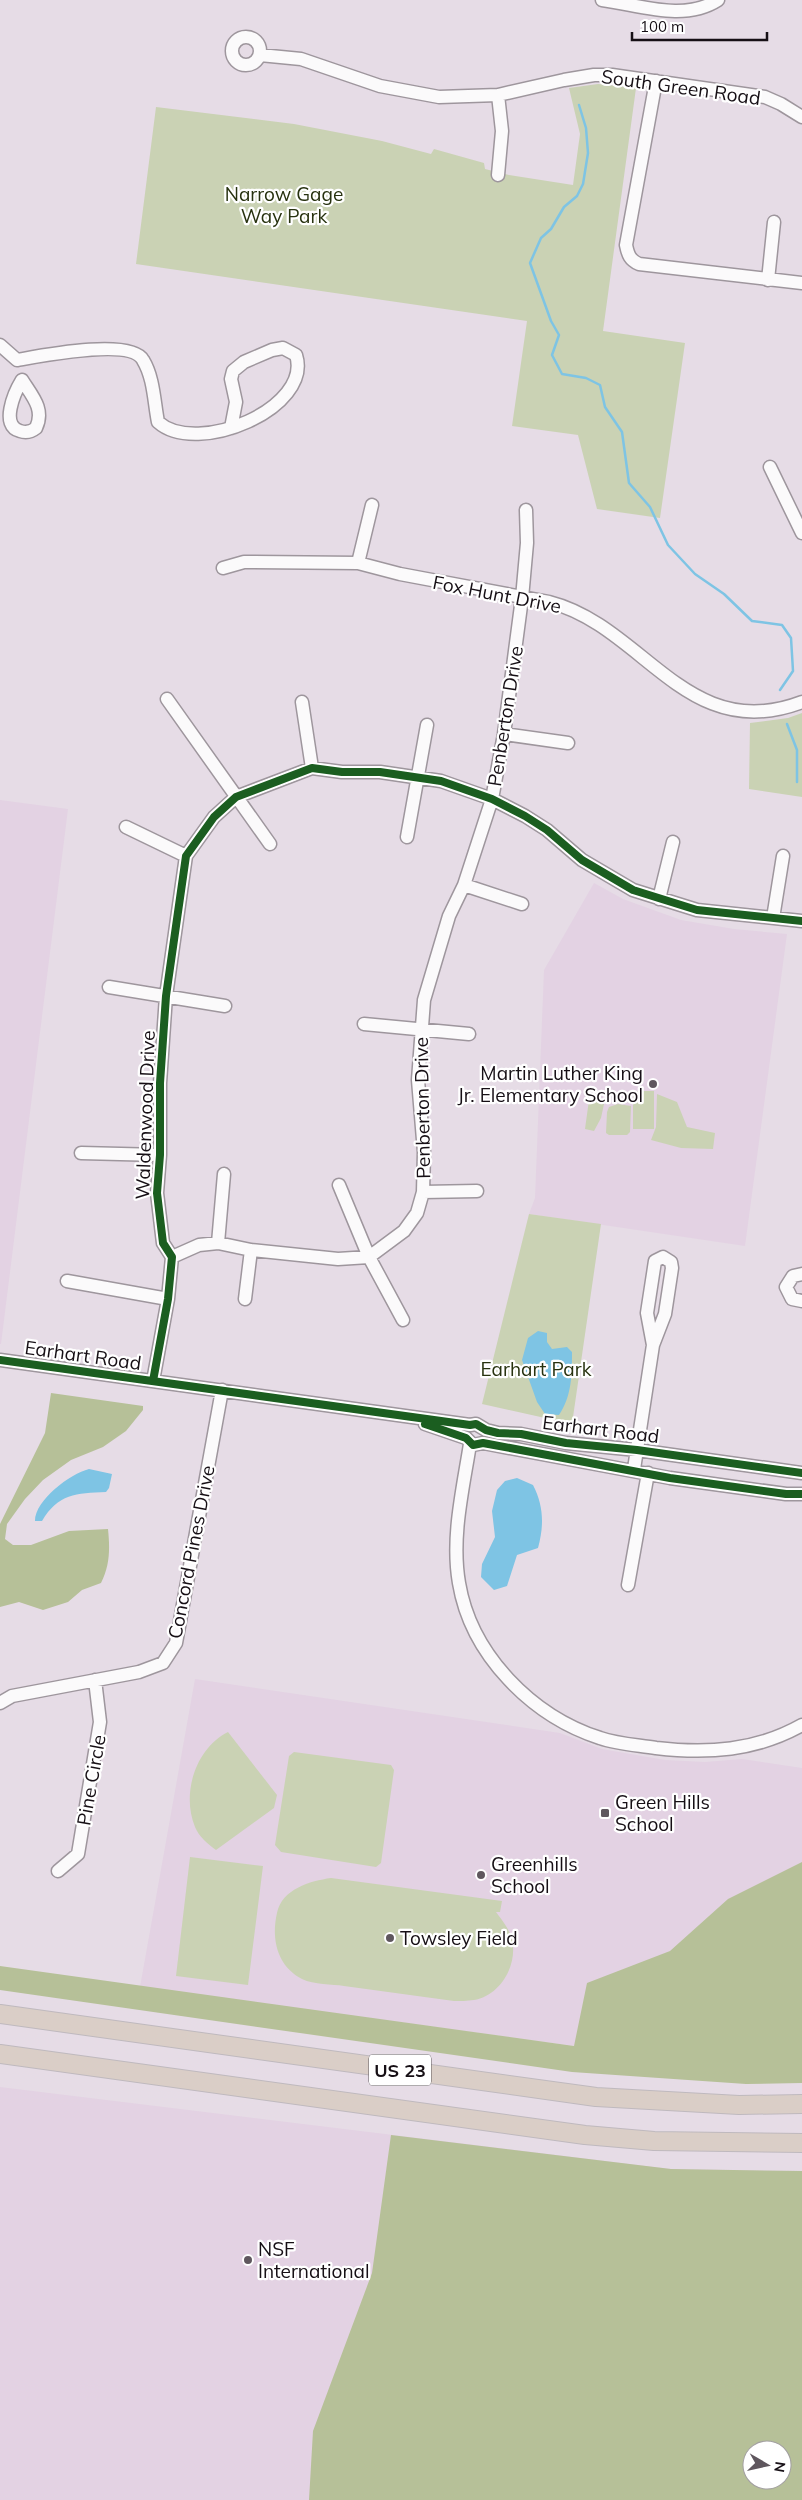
<svg xmlns="http://www.w3.org/2000/svg" width="802" height="2500" font-family="Mulish,sans-serif">
	<rect width="100%" height="100%" fill="#e6dce6"/>
	<path fill="#e3d2e3" fill-rule="evenodd" d="M0,800L68,809L1,1344H0Z
		M594,883L623,899L681,920L734,929L787,934L745,1246L529,1214L535,1198L544,970Z
		M195,1679L560,1733L602,1749L665,1760L705,1762L742,1759L802,1768V1992L575,2046L140,1987Z
		M0,2087L671,2169L802,2171V2500H0ZM752,2450H782V2480H752Z"/>
	<path fill="#cad2b4" d="M598,84L636,88L603,331L685,343L660,518L597,509L578,435L512,426L527,321L136,264L156,107L294,124L382,141L431,154L434,149L484,163L485,169L509,175L573,185L580,134L569,88Z
		M802,713V797L749,789L750,723L788,718Z
		M633,1091H654V1129H633Z
		M657,1094L677,1102L687,1127L715,1133L713,1149L681,1148L651,1140L656,1127Z
		M598,1097L604,1104L601,1118L594,1131L585,1129L589,1100Z
		M618,1104L631,1106L630,1132L627,1135H609L606,1133L607,1112L609,1107Z
		M529,1214L601,1224L572,1424L482,1404Z
		M228,1732L277,1795L274,1808L216,1850C208,1844 199,1837 195,1827C181,1793 196,1748 228,1732Z
		M294,1752L391,1765L394,1770L381,1863L376,1867L281,1852L275,1845L289,1756Z
		M190,1857L263,1866L248,1985L176,1976Z
		M331,1878L502,1901L500,1912H496C502,1920 510,1930 512,1940C518,1965 500,1996 474,2000C467,2001 460,2001 454,2001C417,1996 381,1991 344,1986C332,1984 314,1985 302,1979C277,1966 271,1939 277,1913C282,1889 310,1881 331,1878Z"/>
	<path fill="#b6c098" fill-rule="evenodd" d="M51,1393L143,1406V1410L126,1431L103,1447L71,1460L43,1480L25,1499L7,1524L5,1539L13,1545H31L69,1531L108,1529C110,1549 110,1565 101,1583L82,1590L68,1602L43,1610L19,1602L0,1607V1524L45,1433Z
		M802,1862V2083L746,2084L572,2072L0,1990V1966L574,2046L587,1983L670,1951L728,1899Z
		M391,2135L671,2169L802,2171V2500H309L313,2431L372,2273ZM752,2450H782V2480H752Z"/>
	<path fill="#7ec4e4" d="M538,1331L547,1333V1342L552,1349L567,1347L572,1352C572,1374 572,1396 559,1415L545,1414L537,1402L522,1360L528,1338Z
		M89,1469L112,1474L109,1488L106,1492C76,1493 58,1494 42,1521H35C35,1500 70,1474 89,1469Z
		M517,1478L533,1485C544,1506 544,1526 538,1548L517,1555L507,1586L494,1590L481,1577L482,1564L495,1537L492,1511L497,1490L505,1481Z"/>
	<g fill="none" stroke-linecap="round" stroke-linejoin="round">
		<path stroke="#7ec4e4" stroke-width="2.5" d="M579,105L586,128L588,153L583,184L577,196L564,207L551,229L541,238L530,263L551,321L559,335L552,355L562,374L586,378L600,385L605,407L622,432L629,483L650,507L668,545L695,574L724,594L752,621L782,625L791,638L793,671L780,690
			M787,724L797,750V782"/>
		<g stroke="#9e969d" stroke-width="15">
			<path id="minor" d="M602,0C640,5 684,22 718,0
				M232 51a14 14 0 1 1 28 0a14 14 0 1 1-28 0Z
				M260,55L301,59L380,86L439,97L498,95L564,80L594,75H612L765,97L781,104L802,117
				M656,81L626,245C628,255 630,260 639,264L802,283
				M498,95L502,131L498,175
				M768,280L774,222
				M0,345L17,360C40,356 131,338 143,360C154,378 154,402 158,422C197,457 313,408 296,355L283,348L272,350L244,362L233,371L231,379L236,402L231,428
				M22,380C32,396 45,409 36,428C31,432 26,433 20,431C0,426 14,393 22,380Z
				M770,467L802,533
				M358,563L372,505
				M223,568L244,562L358,563L400,574L549,602C644,626 687,746 802,702
				M167,699L270,844
				M302,702L312,768
				M504,734L568,743
				M126,827L186,856
				M407,837L427,725
				M464,885L522,904
				M659,899L673,842
				M773,918L783,856
				M109,987L225,1006
				M364,1024L469,1034
				M81,1153L160,1155
				M339,1185L369,1257L403,1320
				M423,1192L477,1191
				M218,1243L224,1174
				M172,1257L199,1245L218,1243L251,1250L338,1259L369,1257L404,1231L417,1213L423,1192L424,1152L418,1080L424,1000L449,916L464,885L492,799L504,734L522,598L527,543L526,510
				M802,1274L793,1276L786,1287L792,1299L802,1301
				M67,1281L168,1299
				M245,1299L251,1250
				M0,1360L470,1425L476,1424L486,1430L498,1433L521,1434L566,1443L637,1450L802,1473
				M153,1381L168,1299L172,1257L163,1243L157,1193L160,1155V1083L166,996L186,856L214,817L236,797L312,768L342,772H380L441,781L492,799L525,816L547,830L582,860L633,890L697,910L802,921
				M425,1424L466,1438L473,1445L483,1443L670,1478L786,1494H802
				M470,1444C463,1489 451,1537 459,1583C471,1655 532,1716 600,1738C617,1744 637,1745 656,1748C707,1754 756,1751 802,1725
				M634,1469L653,1345L665,1314L672,1268L671,1262L663,1257L655,1261L647,1313L653,1345
				M628,1585L648,1473
				M0,1703L12,1696L139,1672L163,1663L176,1643L222,1390
				M58,1871L78,1854L100,1722L95,1680"/>
		</g>
		<g stroke="#bfb9be" stroke-width="20">
			<path id="highway" d="M0,2014L596,2097L739,2105L802,2104
				M0,2054L585,2135L654,2141L802,2143"/>
		</g>
		<use href="#minor" stroke="#fbfafb" stroke-width="12"/>
		<use href="#highway" stroke="#dacec7" stroke-width="18"/>
		<g stroke="#fff" stroke-width="11">
			<path id="cycleway" d="M0,1360L470,1425L476,1424L486,1430L498,1433L521,1434L566,1443L637,1450L802,1473
				M153,1381L168,1299L172,1257L163,1243L157,1193L160,1155V1083L166,996L186,856L214,817L236,797L312,768L342,772H380L441,781L492,799L525,816L547,830L582,860L633,890L697,910L802,921
				M425,1424L466,1438L473,1445L483,1443L670,1478L786,1494H802"/>
		</g>
		<use href="#cycleway" stroke="#1b5e20" stroke-width="8"/>
	</g>
	<g fill="#5f575e" stroke="#fff" stroke-width="2">
		<circle cx="653" cy="1084" r="5"/>
		<rect x="600" y="1808" width="10" height="10" rx="2.5"/>
		<circle cx="481" cy="1875" r="5"/>
		<circle cx="390" cy="1938" r="5"/>
		<circle cx="248" cy="2260" r="5"/>
	</g>
	<g text-anchor="middle" dominant-baseline="central" stroke-width="4.5" stroke-linejoin="round" paint-order="stroke">
		<rect fill="#fff" stroke="#5c575b" stroke-width="1" x="369" y="2054.5" width="62" height="31" rx="4"/>
		<g font-size="18" font-weight="bold" fill="#160f15">
			<text x="400" y="2070">US 23</text>
		</g>
		<g font-size="19" fill="#160f15" stroke="#fff">
			<text transform="translate(681 87) rotate(8)">South Green Road</text>
			<text transform="translate(497 594) rotate(11)">Fox Hunt Drive</text>
			<text transform="translate(505 716) rotate(-81)">Penberton Drive</text>
			<text transform="translate(422 1108) rotate(-91)">Penberton Drive</text>
			<text transform="translate(145 1115) rotate(-88)">Waldenwood Drive</text>
			<text transform="translate(83 1355) rotate(8)">Earhart Road</text>
			<text transform="translate(601 1429) rotate(7)">Earhart Road</text>
			<text transform="translate(191 1552) rotate(-79)">Concord Pines Drive</text>
			<text transform="translate(91 1780) rotate(-80)">Pine Circle</text>
		</g>
		<g font-size="19" fill="#27320f" stroke="#fff">
			<text x="284" y="194">Narrow Gage<tspan x="284" dy="22">Way Park</tspan></text>
			<text x="536" y="1369">Earhart Park</text>
		</g>
		<g font-size="19" fill="#160f15" stroke="#fff" text-anchor="start">
			<text x="643" y="1073" text-anchor="end">Martin Luther King<tspan x="643" dy="22">Jr. Elementary School</tspan></text>
			<text x="615" y="1802">Green Hills<tspan x="615" dy="22">School</tspan></text>
			<text x="491" y="1864">Greenhills<tspan x="491" dy="22">School</tspan></text>
			<text x="400" y="1938">Towsley Field</text>
			<text x="258" y="2249">NSF<tspan x="258" dy="22">International</tspan></text>
		</g>
	</g>
	<g transform="translate(767 2465) rotate(99)"><circle r="24" fill="#ffffff" stroke="#a29fa1"/>
	<path d="M0-4L9 19L0 12L-9 19Z" fill="#5f575e"/>
	<text y="-8" font-size="14" font-weight="bold" text-anchor="middle" fill="#160f15">N</text>
	</g>
	<path d="M632 32v8h135v-8" fill="none" stroke="#160f15" stroke-width="2.5"/>
	<text x="640" y="32" font-size="15" fill="#160f15" stroke="#ffffff" stroke-width="4" paint-order="stroke">100 m</text>
</svg>
